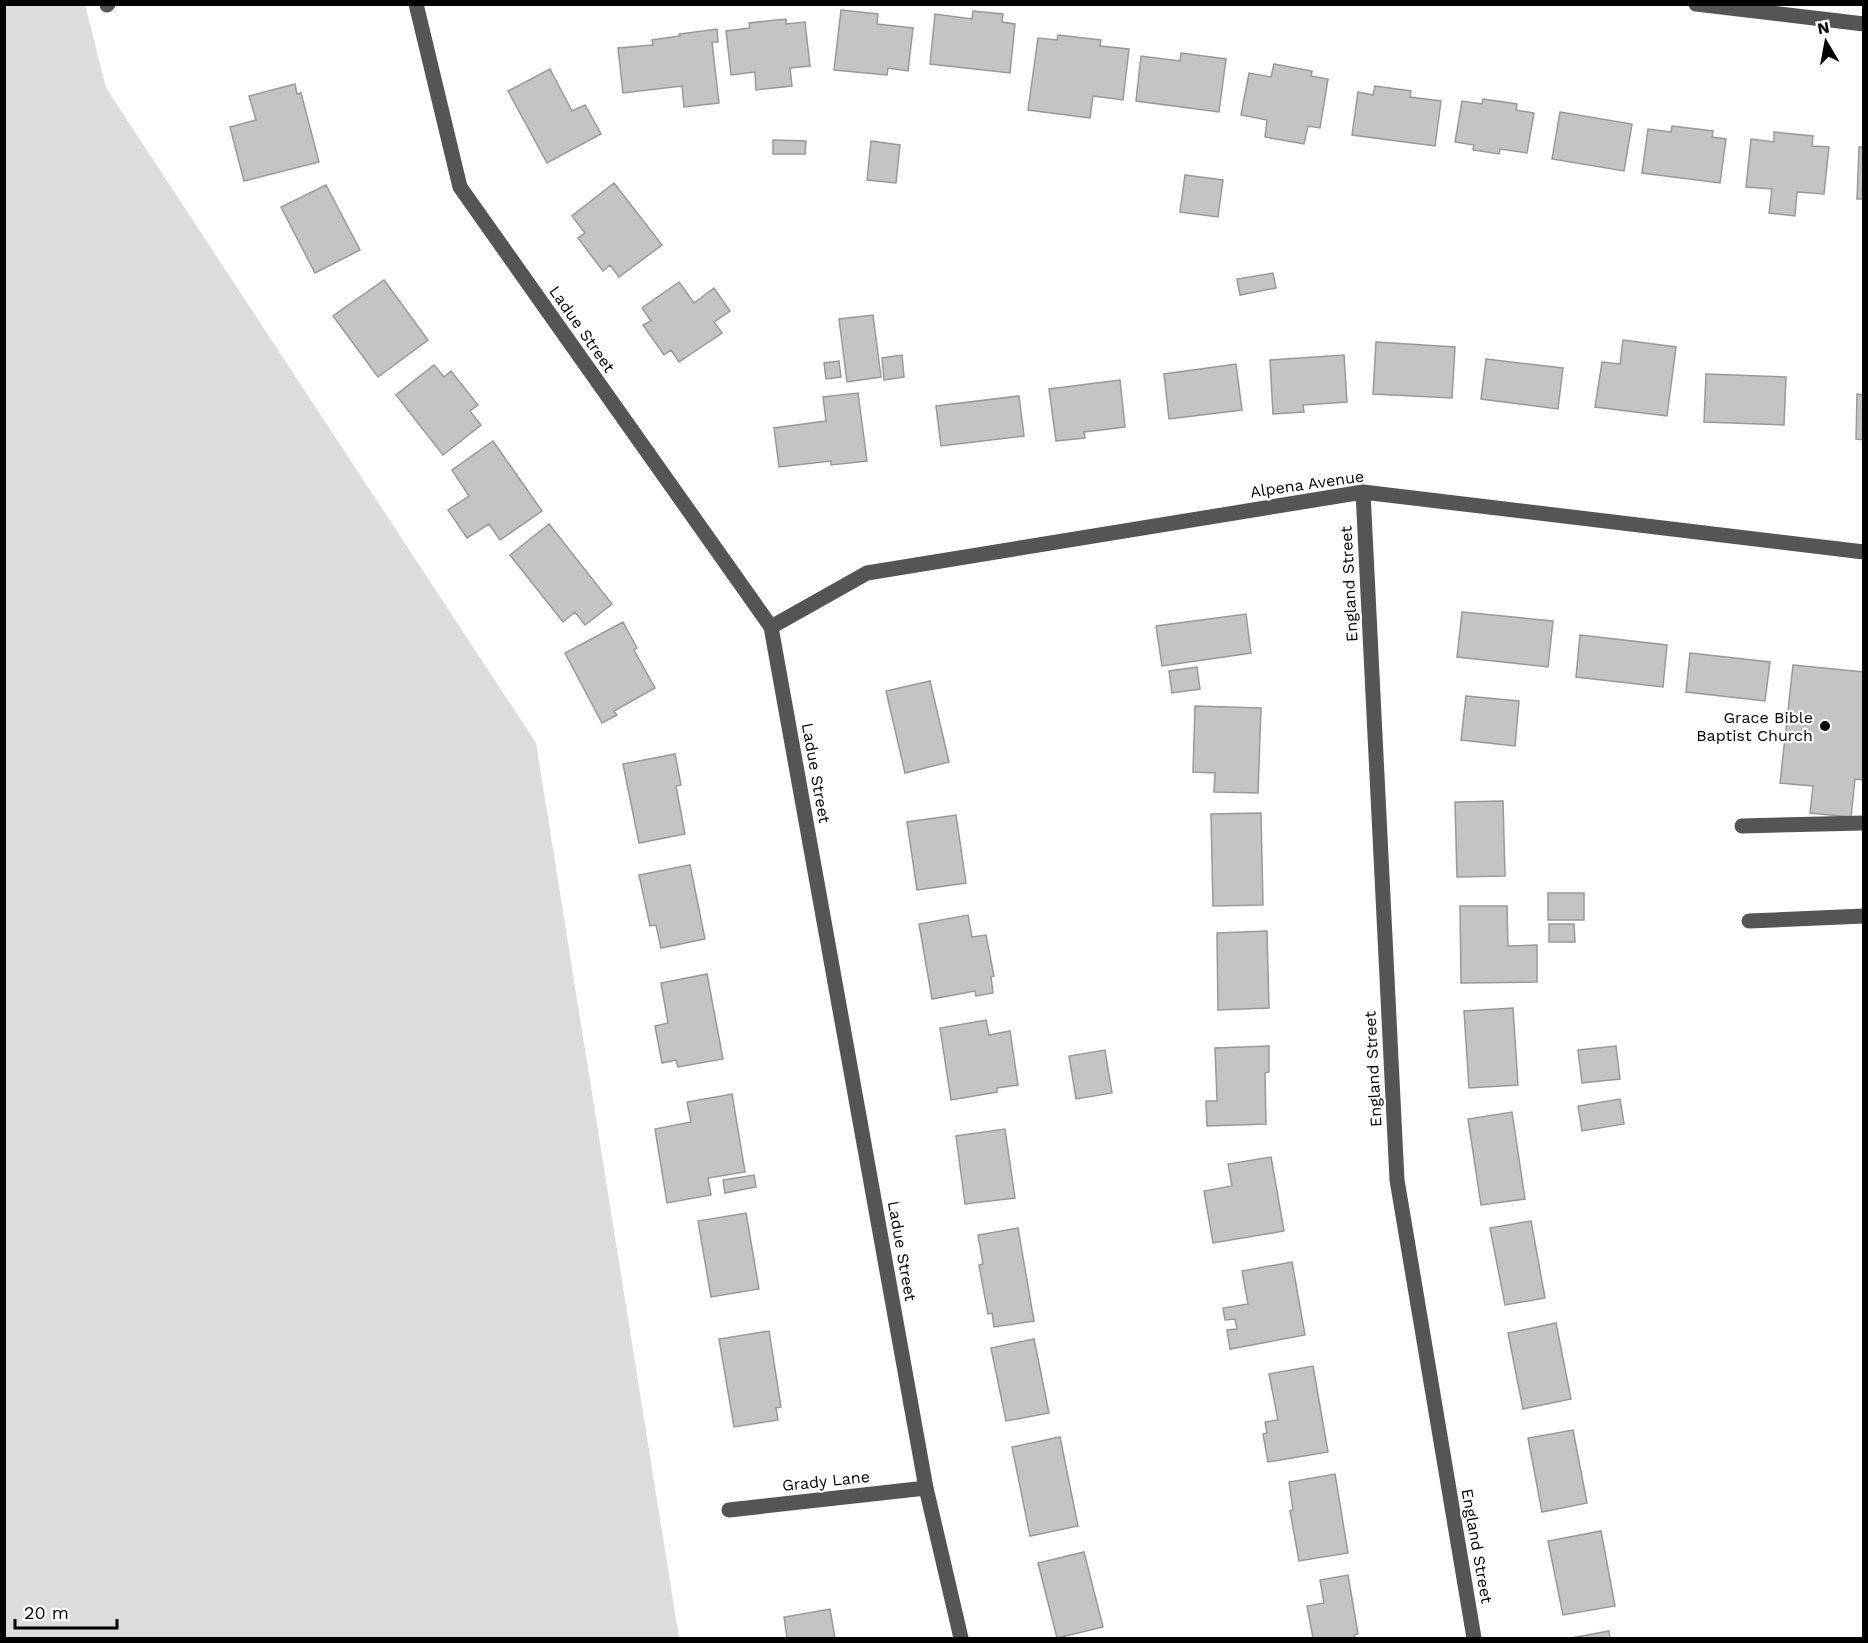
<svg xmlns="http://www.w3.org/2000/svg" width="1868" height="1643" font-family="'Work Sans',sans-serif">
	<rect width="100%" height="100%" fill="#fff"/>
	<path fill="#dcdcdc" d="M85,5L106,88L536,743L679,1638H5L4,5Z"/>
	<path fill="#c4c4c4" stroke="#999" stroke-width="1.5" d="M841,10L878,14L877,24L913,28L908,71L888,68L887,75L834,70Z
		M973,11L1003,14L1002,22L1015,24L1010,73L930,64L935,14L972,19Z
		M786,19V24L805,22L810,66L790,68L792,86L756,90L755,72L731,75L726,31L750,28L749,23Z
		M717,29L718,42H712L719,103L684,107L682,86L623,93L618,48L653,45L652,40L680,36L679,34Z
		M1058,35L1101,40L1100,46L1129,49L1123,100L1093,96L1090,118L1028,110L1038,38L1057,40Z
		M1181,53L1226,59L1219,112L1136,101L1141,56L1180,61Z
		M1274,64L1312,71L1311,76L1328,79L1320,128L1308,126L1304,144L1265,137L1267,120L1241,115L1249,73L1271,77Z
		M550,69L572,111L585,105L601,134L547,163L508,91Z
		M295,84L297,94L301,93L319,162L244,181L230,127L256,120L249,96Z
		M1375,86L1411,91L1410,97L1441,101L1435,146L1352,135L1358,92L1373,95Z
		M1483,99L1517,104L1516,110L1534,113L1527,153L1500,149L1499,154L1473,150L1474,145L1455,142L1462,101L1482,104Z
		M1560,112L1632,124L1624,171L1552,159Z
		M1672,126L1713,131L1712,137L1726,139L1720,183L1642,173L1648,129L1671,132Z
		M1774,132L1813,136L1812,146L1829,147L1824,194L1797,192L1795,216L1769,213L1772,189L1746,187L1751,139L1774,142Z
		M773,140L806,141L805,154H773Z
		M871,141L900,145L896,183L867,180Z
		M1859,147H1864V199H1857Z
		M1185,175L1223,180L1218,217L1180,212Z
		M614,183L662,245L619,277L610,265L603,271L578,238L585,233L572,216Z
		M326,185L360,250L315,273L281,207Z
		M1273,273L1276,288L1240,295L1237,279Z
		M384,280L428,340L378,377L333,316Z
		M679,282L694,303L714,288L730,311L714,322L722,333L679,362L671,350L664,355L643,325L651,321L642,308Z
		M873,315L881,377L847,382L839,319Z
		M1623,340L1676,347L1667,416L1595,407L1602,362L1620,364Z
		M1376,342L1455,347L1452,398L1373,394Z
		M902,355L904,377L884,380L882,358Z
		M1344,355L1347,402L1303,405L1304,412L1273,414L1270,360Z
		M1486,359L1563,368L1558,409L1481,399Z
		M839,361L841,377L826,379L824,363Z
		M1236,364L1242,410L1169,419L1164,374Z
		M434,365L444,377L451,371L478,405L470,411L481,425L443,455L396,395Z
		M1706,374L1786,377L1784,425L1704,422Z
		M1120,380L1125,427L1084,432L1085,438L1056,441L1049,389Z
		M858,393L867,461L831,465V461L779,467L774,428L826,421L823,397Z
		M1857,394L1864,395V440L1856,439Z
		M1019,396L1024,436L941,446L936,406Z
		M493,441L542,511L500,540L489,524L467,538L448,510L469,496L452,470Z
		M549,524L612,604L585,625L575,612L563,622L510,555Z
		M1462,612L1553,621L1548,667L1457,657Z
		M1246,614L1251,653L1162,666L1156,626Z
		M623,622L637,648L634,650L655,688L614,711L617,715L602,723L565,653Z
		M1580,635L1667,645L1663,687L1576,677Z
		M1690,653L1770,662L1765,701L1686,692Z
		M1793,665L1864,672V780L1855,779L1851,817L1810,813L1813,786L1780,783Z
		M1197,667L1200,689L1172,693L1169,671Z
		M930,681L949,762L905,773L886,691Z
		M1466,696L1519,701L1515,746L1461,740Z
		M1195,706L1261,708L1258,793L1214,792L1215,773L1193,772Z
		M675,754L681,785L676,786L685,834L639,843L623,764Z
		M1503,801L1505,876L1457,877L1455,802Z
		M1261,813L1263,905L1213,906L1211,814Z
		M956,815L966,883L917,890L907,822Z
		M690,865L705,939L661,948L656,925L650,926L639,875Z
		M1548,893H1584V920H1548Z
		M1460,906H1507L1508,946L1537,945V982L1461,983Z
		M968,915L972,937L986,935L994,976L991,977L993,993L976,996L975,991L932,999L919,924Z
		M1549,924H1574L1575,942H1549Z
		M1267,931L1269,1008L1218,1010L1217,933Z
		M707,974L723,1059L678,1067L676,1060L662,1063L655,1026L668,1023L661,983Z
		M1513,1008L1518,1085L1469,1088L1464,1011Z
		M986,1020L989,1035L1010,1031L1018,1085L997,1088V1092L951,1100L940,1028Z
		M1269,1046V1072L1265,1073L1266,1124L1207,1126L1206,1101H1217L1215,1048Z
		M1616,1046L1620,1079L1582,1083L1578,1050Z
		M1105,1050L1112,1093L1076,1099L1069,1056Z
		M732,1094L745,1172L708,1178L711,1195L667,1203L655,1129L691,1122L687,1102Z
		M1620,1099L1624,1124L1582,1131L1578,1106Z
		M1512,1112L1525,1199L1481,1205L1468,1119Z
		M1005,1129L1015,1198L965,1204L956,1136Z
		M1271,1157L1284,1231L1213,1243L1204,1191L1232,1186L1228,1164Z
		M754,1175L756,1187L725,1193L723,1180Z
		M746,1213L759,1289L711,1297L698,1221Z
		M1531,1221L1545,1298L1505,1305L1490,1228Z
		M1018,1228L1034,1321L994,1327L992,1313L988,1314L979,1265L983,1264L978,1235Z
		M1292,1262L1305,1335L1230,1349L1227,1330L1237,1329L1235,1319L1225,1320L1223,1308L1248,1304L1242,1271Z
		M1556,1323L1571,1399L1523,1409L1508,1333Z
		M769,1331L781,1407L776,1408L778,1420L734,1427L719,1339Z
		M1034,1339L1049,1413L1006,1421L991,1348Z
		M1313,1366L1328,1452L1268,1462L1263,1434L1267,1433L1265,1422L1278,1420L1269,1374Z
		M1573,1430L1587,1503L1542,1512L1528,1438Z
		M1060,1437L1078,1526L1030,1536L1012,1447Z
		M1335,1474L1348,1553L1299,1561L1290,1511L1293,1510L1289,1482Z
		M1601,1531L1615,1606L1563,1615L1548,1541Z
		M1084,1552L1103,1627L1057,1638L1038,1563Z
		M1348,1575L1358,1634L1354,1635L1355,1638H1313L1307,1606L1324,1603L1320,1580Z
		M830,1609L835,1638H787L784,1617Z
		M1609,1631L1610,1638H1571Z"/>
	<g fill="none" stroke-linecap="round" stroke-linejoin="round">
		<path stroke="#555" stroke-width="15" d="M416,4L460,187L771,627L926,1488L961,1638
			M1696,4L1864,24
			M107,5L108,4
			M1363,492L1397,1180L1474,1638
			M771,627L867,573L1363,492L1864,552
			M1742,826L1864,823
			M1749,921L1864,916
			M729,1510L926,1488"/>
	</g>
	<circle fill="#000" stroke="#fff" stroke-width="2" cx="1825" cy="726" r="6"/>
	<g text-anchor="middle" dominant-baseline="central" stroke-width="4.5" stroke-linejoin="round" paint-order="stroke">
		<g font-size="16" fill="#000" stroke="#fff">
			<text transform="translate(582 329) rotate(55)">Ladue Street</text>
			<text transform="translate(1307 484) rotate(-8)">Alpena Avenue</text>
			<text transform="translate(1349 584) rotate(-93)">England Street</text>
			<text transform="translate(816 773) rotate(80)">Ladue Street</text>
			<text transform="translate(1373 1069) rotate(-93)">England Street</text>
			<text transform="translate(902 1251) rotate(80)">Ladue Street</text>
			<text transform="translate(826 1481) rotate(-6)">Grady Lane</text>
			<text transform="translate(1477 1546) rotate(80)">England Street</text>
		</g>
		<g font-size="16" fill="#000" stroke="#fff" text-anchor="end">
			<text x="1813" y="717">Grace Bible<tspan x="1813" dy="18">Baptist Church</tspan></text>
		</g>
	</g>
	<rect width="1868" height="1643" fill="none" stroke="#000000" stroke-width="12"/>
	<g transform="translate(1826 42) rotate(350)" stroke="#ffffff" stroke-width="4.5" paint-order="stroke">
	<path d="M0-4.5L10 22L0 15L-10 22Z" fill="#000000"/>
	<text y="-9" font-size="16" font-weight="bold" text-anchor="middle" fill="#000000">N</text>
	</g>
	<path d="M15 1619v9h102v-9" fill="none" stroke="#000000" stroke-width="3"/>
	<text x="24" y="1619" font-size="18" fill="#000000" stroke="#ffffff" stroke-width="4.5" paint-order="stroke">20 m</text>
</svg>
